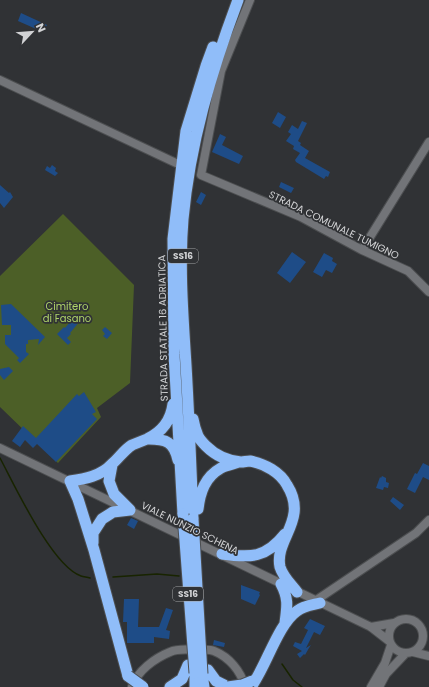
<svg xmlns="http://www.w3.org/2000/svg" width="429" height="687" font-family="Poppins,sans-serif">
	<rect width="100%" height="100%" fill="#303235"/>
	<path fill="#4c5f27" d="M63,214L134,285L130,383L97,408L101,417L58,463L0,407V276Z"/>
	<g fill="none" stroke-linecap="round" stroke-linejoin="round">
		<path stroke="#182400" stroke-width="1.5" d="M0,458C15,486 52,566 81,576C84,577 87,577 90,578
			M113,577L157,574L179,576
			M282,664L293,680L302,687"/>
	</g>
	<path fill="#1e4c87" d="M21,13L47,25L43,32L18,21Z
		M278,112L286,117L280,128L272,123Z
		M302,121L307,123L298,141L301,143L300,145L309,151L305,158L330,172L328,177L326,176L324,179L296,162L295,160L300,153L293,149L294,146L286,141L291,134L288,132L292,125L298,129Z
		M220,134L226,137L222,145L243,156L239,164L212,152Z
		M52,165L56,168L55,171L58,173L55,176L45,170L47,166L50,168Z
		M281,182L294,188L291,193L279,187Z
		M0,185L9,193L10,192L13,197L4,208L0,203Z
		M201,192L206,195L201,205L196,202Z
		M292,252L306,262L290,283L277,273Z
		M324,253L333,258L332,261L337,264L332,273L326,270L322,277L313,272Z
		M11,304L45,337L38,345L39,339L28,340V344H26V352L29,354L20,363L17,360L19,358L5,344V335H11V325H2L1,305Z
		M75,316L80,321L70,333L71,334L67,338L71,342L68,345L57,334L64,327L65,328Z
		M105,327L112,333L107,339L103,336L105,334L102,330Z
		M9,367L13,371L4,380L0,375V369Z
		M84,392L96,412L92,414L97,419L56,462L37,444L33,448L25,440L20,447L12,441L23,426L36,438L77,394L79,396Z
		M423,463L429,466V480L423,477L415,493L407,489L415,473L417,474Z
		M382,476L386,478V482L389,483L388,488L384,487L383,490L376,488L380,477L381,478Z
		M393,497L404,505L400,510L390,501Z
		M131,518L138,521L134,529L127,525Z
		M241,585L260,592L259,594L260,595L255,605L241,599Z
		M124,599H139L138,627H159L166,608L173,610L166,630L170,631L169,639L154,637V643H127V622H123Z
		M310,619L325,626L320,635L314,632L306,648L311,645L309,648L305,655L304,654L300,658L297,654L302,651L293,646L295,642L301,644L308,630L304,628Z
		M214,640L225,643L224,647L213,645Z"/>
	<g fill="none" stroke-linecap="round" stroke-linejoin="round">
		<g stroke="#4c4e50" stroke-width="10">
			<path id="minor" d="M250,0L221,71L201,175L301,217L362,250L408,271L429,292
				M0,80L176,163
				M362,250L429,142
				M0,448L371,627L389,641
				M315,601L416,533L429,520
				M389 636a17 17 0 1 1 34 0a17 17 0 1 1-34 0Z
				M371,627L394,623
				M413,652L429,656
				M132,687C137,671 155,658 170,652C179,648 189,650 198,650C203,650 209,649 214,651C229,657 241,671 245,687
				M371,687L385,663L391,645
				M379,687L386,674L405,654"/>
		</g>
		<g stroke="#4c4e50" stroke-width="13">
			<path id="highway" d="M193,419C194,425 196,431 198,436C200,440 203,443 206,446C215,455 228,461 241,462C244,462 247,461 250,461C265,464 280,472 287,485C309,520 274,539 280,567C283,577 291,584 297,592
				M149,439C166,439 174,442 178,460
				M112,465L109,481L114,494L130,510
				M198,509C200,492 205,477 221,468C226,465 234,464 239,462
				M183,514L174,354L173,239L186,131L206,66L213,47
				M193,519C191,467 189,416 186,365C183,317 179,267 183,219C190,143 211,72 238,0
				M93,543V533L102,519L113,512L130,510
				M222,554C251,558 266,558 285,534
				M281,584C289,599 287,607 285,623
				M208,670L216,681L228,687
				M195,673V687
				M202,674L204,687
				M128,676L94,550L78,499L70,481C85,479 101,476 112,464C119,458 124,450 132,445C137,443 142,441 147,439C162,432 171,420 173,404
				M170,687L182,679L188,665
				M251,687C266,667 278,624 297,611C303,606 312,605 320,603"/>
		</g>
		<use href="#minor" stroke="#727478" stroke-width="8"/>
		<use href="#highway" stroke="#90bdf9" stroke-width="11"/>
		<g stroke="#4c4e50" stroke-width="13" stroke-linecap="butt">
			<path id="highway-bridge" d="M183,514L195,673
				M193,519L202,674
				M128,676L143,687
				M228,687L242,685L252,681"/>
		</g>
		<use href="#highway-bridge" stroke="#90bdf9" stroke-width="11"/>
	</g>
	<g text-anchor="middle" dominant-baseline="central" stroke-width="3.5" stroke-linejoin="round" paint-order="stroke">
		<g fill="#303235" stroke="#a1a3a5" stroke-width="1">
			<rect x="168" y="249" width="30" height="14" rx="3"/>
			<rect x="173" y="587" width="30" height="14" rx="3"/>
		</g>
		<g font-size="9" font-weight="bold" fill="#d2d3d5">
			<text x="183" y="256">SS16</text>
			<text x="188" y="594">SS16</text>
		</g>
		<g font-size="10" fill="#d2d3d5" stroke="#303235">
			<text transform="translate(334 225) rotate(26)">STRADA COMUNALE TUMIGNO</text>
			<text transform="translate(163 328) rotate(-91)">STRADA STATALE 16 ADRIATICA</text>
			<text transform="translate(190 528) rotate(26)">VIALE NUNZIO SCHENA</text>
		</g>
		<g font-size="10" fill="#b0d56a" stroke="#303235">
			<text x="67" y="306">Cimitero<tspan x="67" dy="12">di Fasano</tspan></text>
		</g>
	</g>
	<g transform="translate(32 32) rotate(64)" stroke="#303235" stroke-width="3" paint-order="stroke">
	<path d="M0-3L7 15L0 10L-7 15Z" fill="#d2d3d5"/>
	<text y="-6" font-size="11" font-weight="bold" text-anchor="middle" fill="#d2d3d5">N</text>
	</g>
</svg>
